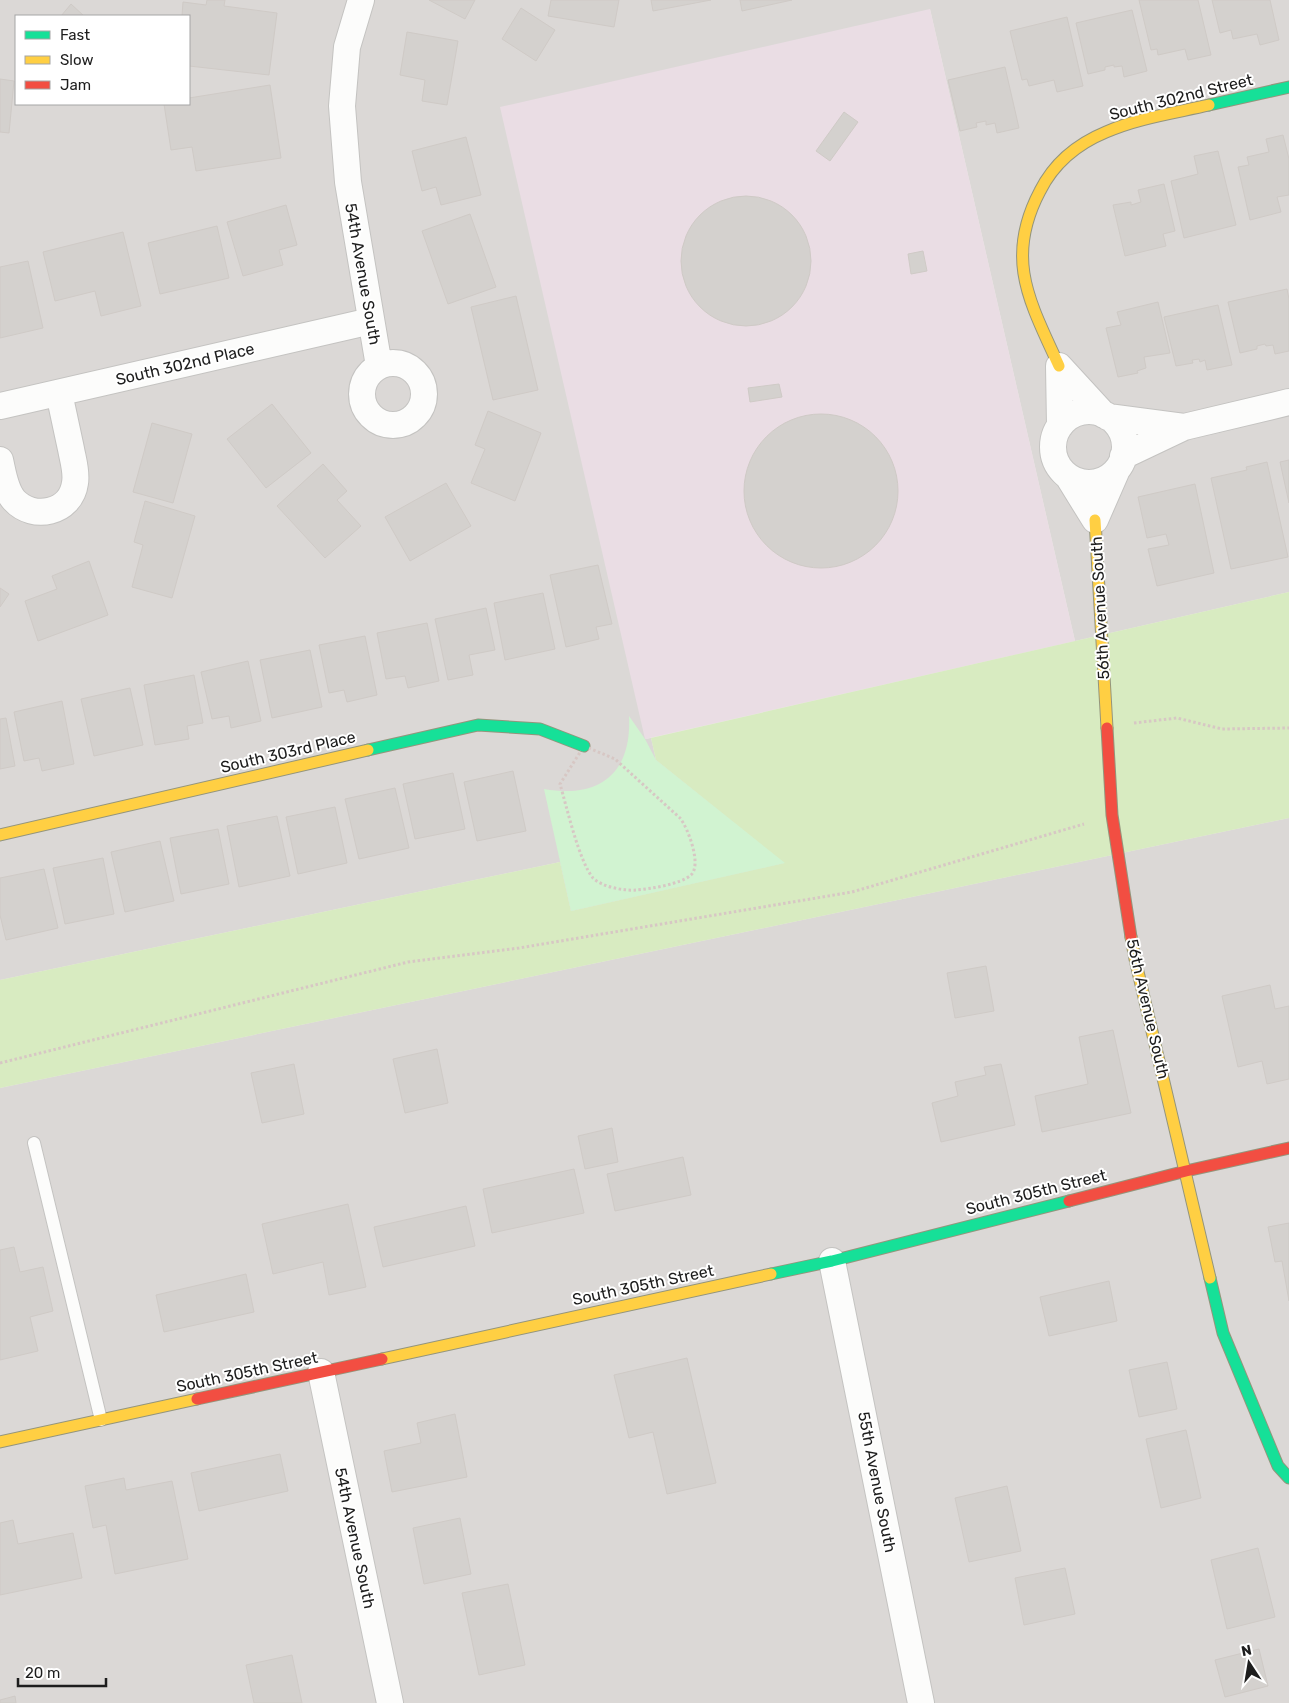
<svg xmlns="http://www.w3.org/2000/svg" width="1289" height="1703" font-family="Rubik,sans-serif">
	<rect width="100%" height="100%" fill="#ece9e5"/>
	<path fill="#dbd8d6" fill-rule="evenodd" d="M0,0H1289V592L1075,641L930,9L646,739L651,738L656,760L785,863L571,911L560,862L0,980ZM16,16H189V104H16Z
		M1289,818V1703H0V1088Z"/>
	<path fill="#eadde4" d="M930,9L1075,641L645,739L500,107Z"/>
	<path fill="#d8ebc1" d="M1289,592V818L0,1088V980L560,862L571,911L784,863L656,760L651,738Z"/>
	<path fill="#d1f3d1" d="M629,716L645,739L656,760L785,863L571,911L544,789C600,799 632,773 629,716Z"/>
	<path fill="#d4d1ce" stroke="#cfcac6" d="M207,0H225L224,6L277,13L269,75L189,66V16H182L183,2L206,5Z
		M429,0H475L465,19Z
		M551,0H619L614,27L548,16Z
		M651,0H711L653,11Z
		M740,0H792L742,11Z
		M1139,0H1198L1211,55L1188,60L1185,49L1158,55L1157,49L1151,50Z
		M1212,0H1270L1279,40L1260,45L1257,34L1233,39L1231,30L1220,33Z
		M71,4L84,16H61Z
		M521,8L555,30L536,61L502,39Z
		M1132,10L1147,71L1124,77L1122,66L1114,67V65L1105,67V70L1088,74L1076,23Z
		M1067,17L1083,86L1057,92L1054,80L1029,86L1027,79L1022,80L1010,31Z
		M407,32L458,41L447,105L422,101L425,80L400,75Z
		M1005,67L1019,128L997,133L995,123L986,125V121L976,123L977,127L960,131L948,80Z
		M0,79L14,81L9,133L0,132Z
		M270,85L281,158L196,171L192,147L171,150L164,104H189V98Z
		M844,112L858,122L830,161L816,151Z
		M1283,135L1289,159V195L1277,197L1281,212L1250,220L1238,167L1249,165L1247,157L1269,152L1266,139Z
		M466,137L481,195L441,205L436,187L422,191L412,151Z
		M1218,151L1236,225L1184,238L1171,181L1198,174L1194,156Z
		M1164,184L1175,231L1163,234L1166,246L1125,256L1113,205L1131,202V205L1141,202L1138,190Z
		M681 261a65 65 0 1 1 130 0a65 65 0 1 1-130 0Z
		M286,205L297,245L279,250L283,265L243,276L227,222Z
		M470,214L496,287L448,304L422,231Z
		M217,226L229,278L160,294L148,243Z
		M123,232L141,306L101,316L95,291L55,301L43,252Z
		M923,251L927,271L911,274L908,254Z
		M28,261L43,328L0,338V267Z
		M1287,289L1289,299V351L1275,354L1273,345L1266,346L1265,344L1257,346V349L1240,353L1228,302Z
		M516,296L538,390L493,400L471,307Z
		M1158,302L1170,353L1144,357L1146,368L1137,371L1138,373L1118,377L1106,328L1121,325L1117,312Z
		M1218,305L1232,365L1207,370L1205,360L1200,362L1199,359L1192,360L1193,363L1176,366L1164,317Z
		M779,384L782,397L750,402L748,388Z
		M272,404L311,453L266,488L227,439Z
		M488,411L541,433L515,501L471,483L485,449L475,445Z
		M744 491a77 77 0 1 1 154 0a77 77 0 1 1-154 0Z
		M152,423L192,434L173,503L133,492Z
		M1289,460V503L1280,462Z
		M1267,462L1288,557L1231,569L1211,478L1247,470L1246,467Z
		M323,464L347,491L337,500L361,526L325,558L277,506Z
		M446,483L471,526L410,561L385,517Z
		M1195,484L1214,573L1157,586L1148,549L1169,545L1166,534L1147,538L1138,497Z
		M145,501L195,516L172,598L132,587L143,545L134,542Z
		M89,561L108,615L38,641L25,601L57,589L52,576Z
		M598,565L612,624L596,627L599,639L566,647L550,575Z
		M0,588L9,594L0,607Z
		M543,593L555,649L505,660L494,603Z
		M486,608L495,650L469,655L473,675L448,680L435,619Z
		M427,623L439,681L408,688L405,676L386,679L377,633Z
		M365,636L377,695L347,702L344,690L329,693L319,645Z
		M310,650L322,707L272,718L260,660Z
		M248,661L261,721L231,728L229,716L212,719L201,672Z
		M194,675L203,723L187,726L189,739L155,745L144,685Z
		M130,688L143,745L94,756L81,699Z
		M62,701L74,764L42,771L39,758L24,761L14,712Z
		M6,718L15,766L0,769V719Z
		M513,771L526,831L477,841L464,782Z
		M453,773L465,829L415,839L403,784Z
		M395,788L409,848L359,859L345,799Z
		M335,807L347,863L298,874L286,817Z
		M277,816L290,876L239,887L227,826Z
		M218,829L229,884L181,894L170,838Z
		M160,841L174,901L125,912L111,852Z
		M103,858L114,914L65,924L53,868Z
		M44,869L58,928L6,940L0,915V878Z
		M986,966L994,1011L955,1018L947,973Z
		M1270,985L1275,1009L1289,1006V1079L1267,1084L1262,1061L1238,1067L1222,996Z
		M1113,1030L1131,1113L1042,1132L1035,1096L1088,1084L1079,1037Z
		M437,1049L448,1103L405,1113L393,1059Z
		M294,1064L304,1114L262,1123L251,1073Z
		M1001,1064L1015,1125L941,1142L932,1103L958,1096L955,1082L986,1075L984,1067Z
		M612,1128L618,1162L585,1169L578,1136Z
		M683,1157L691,1195L615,1211L607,1174Z
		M574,1169L584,1213L492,1233L483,1189Z
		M348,1204L366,1287L329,1295L323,1262L273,1274L262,1224Z
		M466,1206L475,1246L383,1267L374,1227Z
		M1289,1223V1301L1282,1261L1275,1262L1268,1227Z
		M14,1247L20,1272L43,1267L53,1311L30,1317L38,1351L0,1360V1250Z
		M246,1274L254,1312L164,1332L156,1295Z
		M1109,1281L1117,1321L1049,1336L1040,1297Z
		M687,1358L716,1483L667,1494L653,1432L629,1438L614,1375Z
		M1167,1362L1177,1409L1139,1417L1129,1370Z
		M455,1414L467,1477L392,1492L384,1451L421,1443L417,1423Z
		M1186,1430L1201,1498L1161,1508L1146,1439Z
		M280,1454L288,1491L199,1511L191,1473Z
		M124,1478L126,1490L172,1481L188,1559L115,1574L106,1525L93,1528L85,1486Z
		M1007,1486L1021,1551L969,1562L955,1498Z
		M460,1518L471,1574L424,1584L413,1528Z
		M13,1520L18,1544L73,1533L82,1578L0,1595V1523Z
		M1258,1548L1275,1617L1227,1629L1211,1560Z
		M1065,1568L1075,1614L1024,1625L1015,1578Z
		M508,1584L525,1665L479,1675L462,1593Z
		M1259,1649L1268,1686L1225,1697L1215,1660Z
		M292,1655L302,1703H254L246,1665Z
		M15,1696L16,1703H0V1700Z"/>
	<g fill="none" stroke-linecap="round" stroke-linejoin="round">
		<g stroke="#c4c3c1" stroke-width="14">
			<path id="lane" d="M34,1143L101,1420"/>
		</g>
		<g stroke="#c4c3c1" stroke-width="28">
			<path id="street" d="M361,0L347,47L342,106L348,182L379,366
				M362 394a31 31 0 1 1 62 0a31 31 0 1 1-62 0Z
				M0,406L371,321
				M1053 447a36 36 0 1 1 72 0a36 36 0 1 1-72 0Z
				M1108,417L1184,427L1123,456
				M1060,426L1059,366L1104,415
				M1184,427L1289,402
				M0,460C3,473 5,490 14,500C33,521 71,513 75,483C77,472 73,460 71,449C67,430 63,412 59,393
				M1069,478L1095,520L1116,472
				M832,1261L921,1703
				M321,1372L390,1703"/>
		</g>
		<g stroke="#94957c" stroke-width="13">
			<path id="fast" d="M1209,105L1289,87
				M368,750L478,725L540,729L584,746
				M771,1274L832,1261L1069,1201
				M1210,1278L1223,1333L1278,1466L1289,1478"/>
		</g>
		<g stroke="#94957c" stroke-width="13">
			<path id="slow" d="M1059,366C1030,302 1004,259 1040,191C1054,163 1077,144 1106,132C1138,118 1174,113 1209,105
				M1095,520L1107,728
				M0,835L368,750
				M1131,937L1135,959L1210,1278
				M382,1359L771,1274
				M0,1442L197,1399"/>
		</g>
		<g stroke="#94957c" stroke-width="13">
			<path id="jam" d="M1107,728L1112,815L1131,937
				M1069,1201L1186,1171L1289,1148
				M197,1399L382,1359"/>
		</g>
		<path stroke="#d7c7c4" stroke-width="3" stroke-dasharray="2.5 2.5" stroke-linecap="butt" d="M1134,723L1177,718L1222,729L1289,728
			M584,746L615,759L680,818C688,828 702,865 691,875C681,884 650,889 636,890C624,891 602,887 593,878C579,861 567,808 560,784Z
			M0,1063L408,962L519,948L852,892L1084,824"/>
		<use href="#lane" stroke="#fcfcfb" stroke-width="12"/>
		<use href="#street" stroke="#fcfcfb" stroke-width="26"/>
		<use href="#fast" stroke="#16e098" stroke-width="11"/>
		<use href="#slow" stroke="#ffcf43" stroke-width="11"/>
		<use href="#jam" stroke="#f24e42" stroke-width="11"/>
	</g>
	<g text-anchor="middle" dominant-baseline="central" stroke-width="4" stroke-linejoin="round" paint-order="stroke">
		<g font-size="16" fill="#1d1d1d" stroke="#fff">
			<text transform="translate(1181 97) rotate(-14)">South 302nd Street</text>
			<text transform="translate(363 274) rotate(80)">54th Avenue South</text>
			<text transform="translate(185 364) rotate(-13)">South 302nd Place</text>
			<text transform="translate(1100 608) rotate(-93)">56th Avenue South</text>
			<text transform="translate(288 752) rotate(-13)">South 303rd Place</text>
			<text transform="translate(1148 1009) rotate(77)">56th Avenue South</text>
			<text transform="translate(1036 1192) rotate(-14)">South 305th Street</text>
			<text transform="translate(643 1285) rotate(-12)">South 305th Street</text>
			<text transform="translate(247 1372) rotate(-12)">South 305th Street</text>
			<text transform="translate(877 1482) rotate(79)">55th Avenue South</text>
			<text transform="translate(355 1538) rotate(78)">54th Avenue South</text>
		</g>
	</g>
	<rect x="15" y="15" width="175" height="90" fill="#ffffff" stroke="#a5a5a5"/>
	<rect x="25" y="31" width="25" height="8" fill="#16e098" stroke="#a5a5a5"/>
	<text x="60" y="40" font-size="15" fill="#1d1d1d">Fast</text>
	<rect x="25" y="56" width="25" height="8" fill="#ffcf43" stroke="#a5a5a5"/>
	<text x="60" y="65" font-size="15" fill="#1d1d1d">Slow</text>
	<rect x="25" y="81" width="25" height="8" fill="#f24e42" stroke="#a5a5a5"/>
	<text x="60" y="90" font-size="15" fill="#1d1d1d">Jam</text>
	<g transform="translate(1249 1663) rotate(348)" stroke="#ffffff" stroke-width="4" paint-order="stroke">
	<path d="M0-4L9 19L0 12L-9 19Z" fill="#1d1d1d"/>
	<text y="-8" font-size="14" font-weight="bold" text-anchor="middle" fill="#1d1d1d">N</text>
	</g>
	<path d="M18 1678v8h88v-8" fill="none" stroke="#1d1d1d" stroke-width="2.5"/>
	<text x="25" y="1678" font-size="15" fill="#1d1d1d" stroke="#ffffff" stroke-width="4" paint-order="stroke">20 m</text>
</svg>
